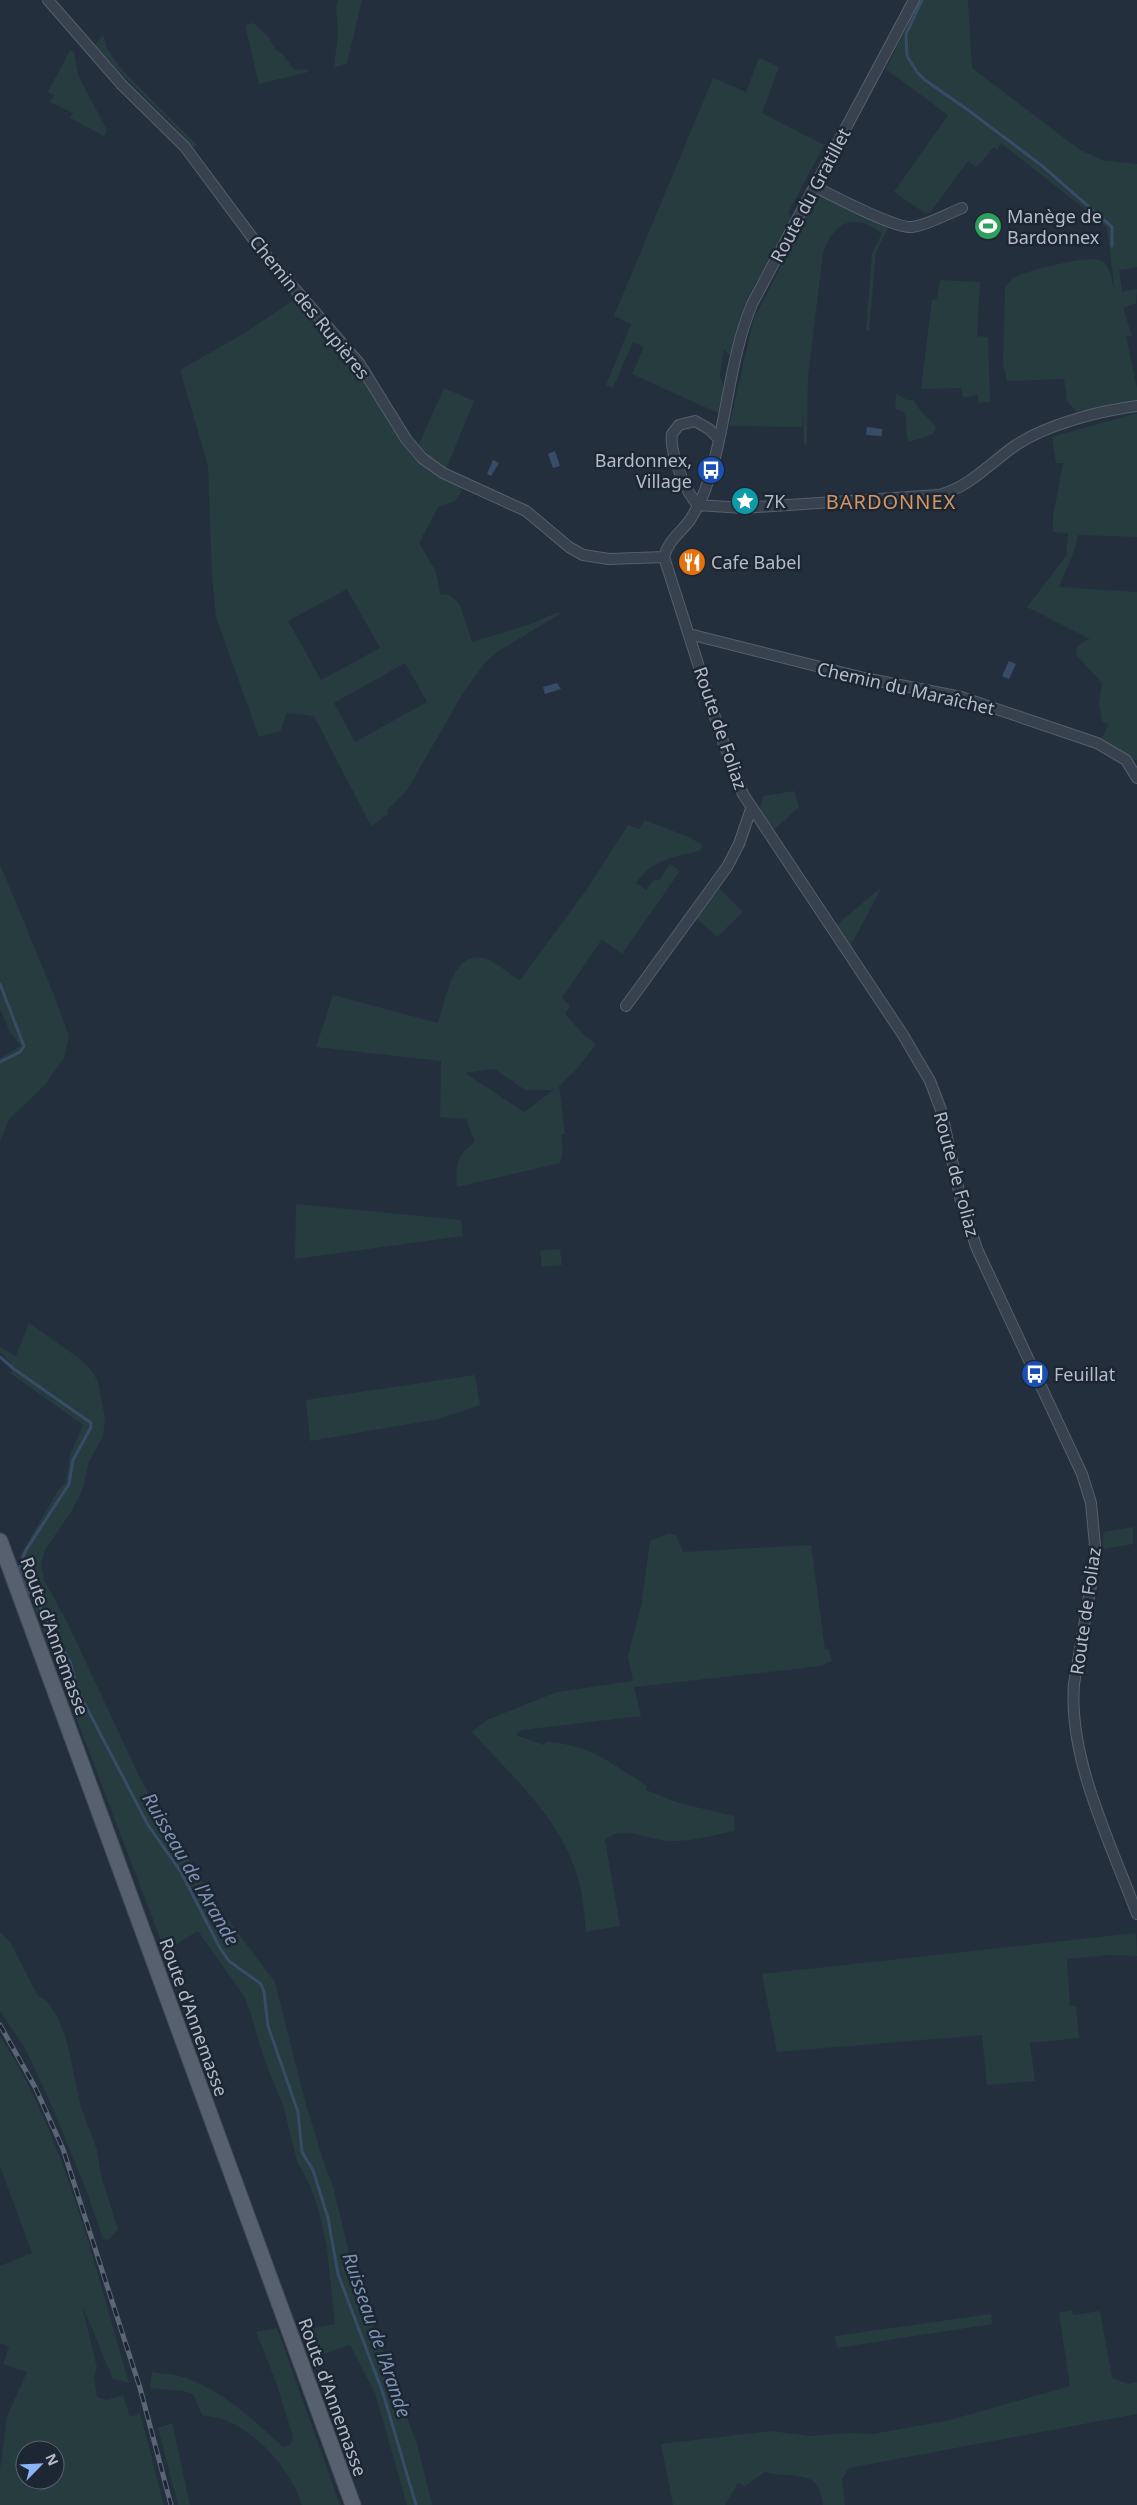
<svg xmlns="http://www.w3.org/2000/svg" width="1137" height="2505" font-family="'Noto Sans',sans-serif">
	<rect width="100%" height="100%" fill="#242f3e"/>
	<path fill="#263c3f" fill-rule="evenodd" d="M338,0H362L347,63L334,68L338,32L336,8Z
		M919,0H968L972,68L1080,150L1102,160L1137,164V267L1119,270L1122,292L1137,289L1136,303L1123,308L1132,336H1126L1137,388V401L1077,412L1067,401L1064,379L1007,381L1003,364L1005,288C1007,285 1009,282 1012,279C1024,271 1091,254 1102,261C1111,266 1112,284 1115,292L1107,228L1100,221L1001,143L997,150L994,147L977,167L968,161L930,213H925L894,192L948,115L886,69ZM1042,164L1103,218L1101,220L1040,167Z
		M253,23L267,35L276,50L282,53L294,70L307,69L308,72L259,84L245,25Z
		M103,35L107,49L124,72L197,145L193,147C163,110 125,81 95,45Z
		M70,50L74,52L78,75L107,130L104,136L70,118L73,113L50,102L54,95L48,92Z
		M759,58L779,67L762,113L824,145L788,213L791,218L744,305L730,356L724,349L720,375L724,390L718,413L632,374L644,347L633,342L613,388L606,385L631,324L614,316L713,78L746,92Z
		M817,197H824L889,226L876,252L869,331L866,330L872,254L882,233C853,212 833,222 823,254L808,376L807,444L804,445L803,410L802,427L729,426L754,318Z
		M940,280L980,282L977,336L988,337L990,402L978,403V395L963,397L961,388L921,389L932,300L937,299Z
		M297,298L354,364L411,455L425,467L465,487L455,501L438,507L419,543L436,572L440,594L449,595L459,603L472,642L531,624L558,612L560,614L497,652L484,664L463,693L407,790L387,810L388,814L371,826L314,716L286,713L281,731L259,737L216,617L212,576L208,466L180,370L243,334ZM347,589L380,648L321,680L288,621ZM405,663L427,702L355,742L334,703Z
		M444,388L474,401L446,469L430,458L418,446Z
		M896,394L907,400H914C919,413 929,416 936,428L933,434L909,442C904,433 909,423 904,412L895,409Z
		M1137,413V537L1078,535L1075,549L1059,587L1137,592V760H1133L1129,755L1100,741L1109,724L1102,721L1099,703L1102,683L1076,655C1076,644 1082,642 1090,639L1027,607L1066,556L1068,533L1053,532V517L1063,463H1056L1052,437Z
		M794,791L799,807L773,831L759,811L763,796Z
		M645,820L691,838L703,846L699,851C672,858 653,859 636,883L646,890L655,879L659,881L670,864L680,871L622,954L602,939L562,998L570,1006L565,1014L585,1036L596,1044L577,1069L559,1086L565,1134L561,1135L563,1151L560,1163L457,1187C455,1166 457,1154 475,1142L466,1119L440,1117L441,1061L316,1047L333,995L438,1023C445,1003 452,950 483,958C496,961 508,974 520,980L587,889L628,825L639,829ZM495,1069L525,1090H554L524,1112L465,1073Z
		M0,864L54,995L69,1036L64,1058L44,1086L10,1118L0,1141V1058L21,1046L10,1032L0,1009Z
		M716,885L743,912L717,937L694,916Z
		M882,887L850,947L835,926Z
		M296,1204L461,1220L463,1236L295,1259Z
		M560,1249L562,1265L542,1267L540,1251Z
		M29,1323L80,1359L92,1371L98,1382L105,1418L103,1436L89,1462L83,1488L71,1512L45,1550L41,1564L44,1580L68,1624L142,1782L213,1900L275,1982L305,2101L324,2163L333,2186L354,2274L417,2444L432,2505H407L375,2393L350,2345L312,2358L302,2330L335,2324L327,2249L319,2211L309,2183L297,2161L283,2105L264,2059L250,2011L244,1996L198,1931L165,1951L18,1565L21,1554L57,1492L66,1482L70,1455L83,1425L10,1373L12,1370L9,1367L11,1363L0,1352V1347L16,1356Z
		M475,1375L480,1405L439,1419L310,1441L306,1400Z
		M1133,1527V1544L1103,1549V1532Z
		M669,1533L676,1535L683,1552L811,1545L825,1649H828L832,1661L821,1666L634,1687L641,1716L522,1730L516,1735L544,1745L546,1742C590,1744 612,1764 647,1786L646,1790L679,1803L734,1816L735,1831C714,1835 691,1842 669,1841C649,1840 622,1824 605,1840L620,1926L586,1932C584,1913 583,1893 577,1875C559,1816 512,1777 472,1732L487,1720L557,1692L633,1681L628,1656L641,1606L650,1541Z
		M0,1932L10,1942L38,1996L47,2001L58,2018L67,2042L81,2107L97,2150L101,2176L118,2229L109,2240L103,2239L87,2192L51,2104L26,2050L0,2011Z
		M1136,1933L1137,1956L1108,1955L1067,1959L1070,2006H1076L1079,2038L1030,2043L1035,2081L987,2085L982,2035L777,2052L762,1974Z
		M0,2036C65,2134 96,2271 129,2383L113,2379L82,2305L97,2368L94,2377L97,2397L107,2400L123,2395L130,2417L140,2413L164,2505H0V2470L7,2416L27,2372L3,2364L9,2347L0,2343V2266L32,2253L0,2166ZM25,2450H55V2480H25Z
		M1072,2310L1073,2315L1100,2311L1112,2378L1128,2384L1137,2382V2414L849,2468L842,2479L845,2505H823C819,2466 794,2480 765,2472L745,2486L738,2483L725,2505H673L661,2444L771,2431L810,2436L850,2433L872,2434L946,2421L1070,2386L1059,2313Z
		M991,2314L992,2324L837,2348L835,2336Z
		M277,2328L340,2505H302C291,2471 259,2433 225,2420C217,2417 209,2417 202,2415L193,2394L183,2391L150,2388L152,2372C163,2374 176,2374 186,2378C224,2392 254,2420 283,2447L290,2445L293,2437L276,2382L256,2332Z
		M172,2423L190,2505H178L158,2428Z"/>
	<path fill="#394c67" d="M867,427L882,429V436L866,435Z
		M555,451L560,466L553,468L548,454Z
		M493,460L499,463L491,476L487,474Z
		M1009,661L1016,664L1009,679L1002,676Z
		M557,683L561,689L545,694L543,687Z"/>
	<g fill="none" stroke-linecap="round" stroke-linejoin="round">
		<path stroke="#394c67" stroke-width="3" d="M922,0L906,34L907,56L917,72L925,80L968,110L1041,165L1112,227V246
			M0,984L24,1046L20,1052L0,1062
			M0,1357L14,1369L91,1423V1427L73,1460L69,1484L26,1550L20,1566L21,1575L26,1588L41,1608L70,1662L78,1691L148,1825L181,1872L220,1948L229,1961L261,1984L264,1992L268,2026L298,2112L302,2152L313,2170L328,2218L338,2274L383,2393L416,2505"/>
		<g stroke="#565f6c" stroke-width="12">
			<path id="street" d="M48,0L122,85L185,147L263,252L359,363L406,439L422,458L443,473L526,511L569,547L583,555L609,559L664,557
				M914,0L752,304C727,365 727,432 704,493C700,502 695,512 690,520C680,533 668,541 664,557L721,736L743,794L903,1035L930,1081L941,1110L961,1201L977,1249L1082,1474L1091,1503L1096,1556L1074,1684C1068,1759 1111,1844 1137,1914
				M815,187C834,196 895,229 912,227C929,225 946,214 962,208
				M698,505L743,508L939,495C970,487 990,463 1016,445C1048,424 1099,411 1137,406
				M698,505C686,493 669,451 672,434L679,425L695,421L709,429L719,439
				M689,634L864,678L961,697L1097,743L1126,760L1137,778
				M626,1006L727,867L739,844L751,809"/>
		</g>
		<g stroke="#414a57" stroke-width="17">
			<path id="primary" d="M0,1541L353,2505"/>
		</g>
		<use href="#street" stroke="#38414e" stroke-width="10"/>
		<use href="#primary" stroke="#56606e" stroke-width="15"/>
		<g stroke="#5a6575" stroke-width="5">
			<path id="rail" d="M0,2025L35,2087L63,2149L140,2388L171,2505"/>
		</g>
		<use href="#rail" stroke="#1d2633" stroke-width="3" stroke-dasharray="9" stroke-linecap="butt"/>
	</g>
	<defs>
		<g id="stadium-disc" transform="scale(1.4375)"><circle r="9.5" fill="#2e9e5b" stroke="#1d2633"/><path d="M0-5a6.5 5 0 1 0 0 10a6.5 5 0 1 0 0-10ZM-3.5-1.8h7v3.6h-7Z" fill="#fff"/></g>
		<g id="bus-disc" transform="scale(1.4375)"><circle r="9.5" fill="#1a4fb4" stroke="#1d2633"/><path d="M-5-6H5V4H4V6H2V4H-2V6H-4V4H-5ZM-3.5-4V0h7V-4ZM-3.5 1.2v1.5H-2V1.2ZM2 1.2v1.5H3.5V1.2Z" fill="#fff"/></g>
		<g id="sight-disc" transform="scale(1.4375)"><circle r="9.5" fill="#0f9aa8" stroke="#1d2633"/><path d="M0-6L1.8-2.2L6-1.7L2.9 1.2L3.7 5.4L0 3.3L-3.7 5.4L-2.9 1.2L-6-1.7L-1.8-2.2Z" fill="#fff"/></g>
		<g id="restaurant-disc" transform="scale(1.4375)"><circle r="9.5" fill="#e8710a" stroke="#1d2633"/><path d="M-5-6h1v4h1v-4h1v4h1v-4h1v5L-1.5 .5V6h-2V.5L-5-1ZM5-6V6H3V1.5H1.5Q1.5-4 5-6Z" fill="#fff"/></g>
	</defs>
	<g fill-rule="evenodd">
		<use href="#stadium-disc" x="988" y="226"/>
		<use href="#bus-disc" x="711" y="470"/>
		<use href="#sight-disc" x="745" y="501"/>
		<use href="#restaurant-disc" x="692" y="562"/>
		<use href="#bus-disc" x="1035" y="1374"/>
	</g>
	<g text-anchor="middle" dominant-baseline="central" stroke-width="5" stroke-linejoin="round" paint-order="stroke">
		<g font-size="18" fill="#b4bcc9" stroke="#1d2633">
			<text transform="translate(810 195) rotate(-62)">Route du Gratillet</text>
			<text transform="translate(310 307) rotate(51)">Chemin des Rupières</text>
			<text transform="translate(906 688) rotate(13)">Chemin du Maraîchet</text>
			<text transform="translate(721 728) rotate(71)">Route de Foliaz</text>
			<text transform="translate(957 1174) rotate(75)">Route de Foliaz</text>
			<text transform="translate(1085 1611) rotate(-82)">Route de Foliaz</text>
			<text transform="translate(55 1636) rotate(70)">Route d'Annemasse</text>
			<text transform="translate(194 2017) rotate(70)">Route d'Annemasse</text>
			<text transform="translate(333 2397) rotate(70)">Route d'Annemasse</text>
		</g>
		<g font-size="18" fill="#b4bcc9" stroke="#1d2633" text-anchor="start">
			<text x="1007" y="216">Manège de<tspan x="1007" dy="21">Bardonnex</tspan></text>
			<text x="692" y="460" text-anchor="end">Bardonnex,<tspan x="692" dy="21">Village</tspan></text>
			<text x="764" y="501">7K</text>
			<text x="711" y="562">Cafe Babel</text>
			<text x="1054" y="1374">Feuillat</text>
		</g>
		<g font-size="19" font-style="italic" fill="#7c92b1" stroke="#1d2633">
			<text transform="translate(191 1869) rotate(60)">Ruisseau de l'Arande</text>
			<text transform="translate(377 2335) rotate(71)">Ruisseau de l'Arande</text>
		</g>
		<g font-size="20" letter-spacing="1" fill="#d59563" stroke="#1d2633">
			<text x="891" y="501">BARDONNEX</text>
		</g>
	</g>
	<g transform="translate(40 2465) rotate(66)"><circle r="24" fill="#1d2633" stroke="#59626f"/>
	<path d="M0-4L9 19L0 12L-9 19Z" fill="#8ab4f8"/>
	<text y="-8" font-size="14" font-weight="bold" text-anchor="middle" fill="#b4bcc9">N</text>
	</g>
</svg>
